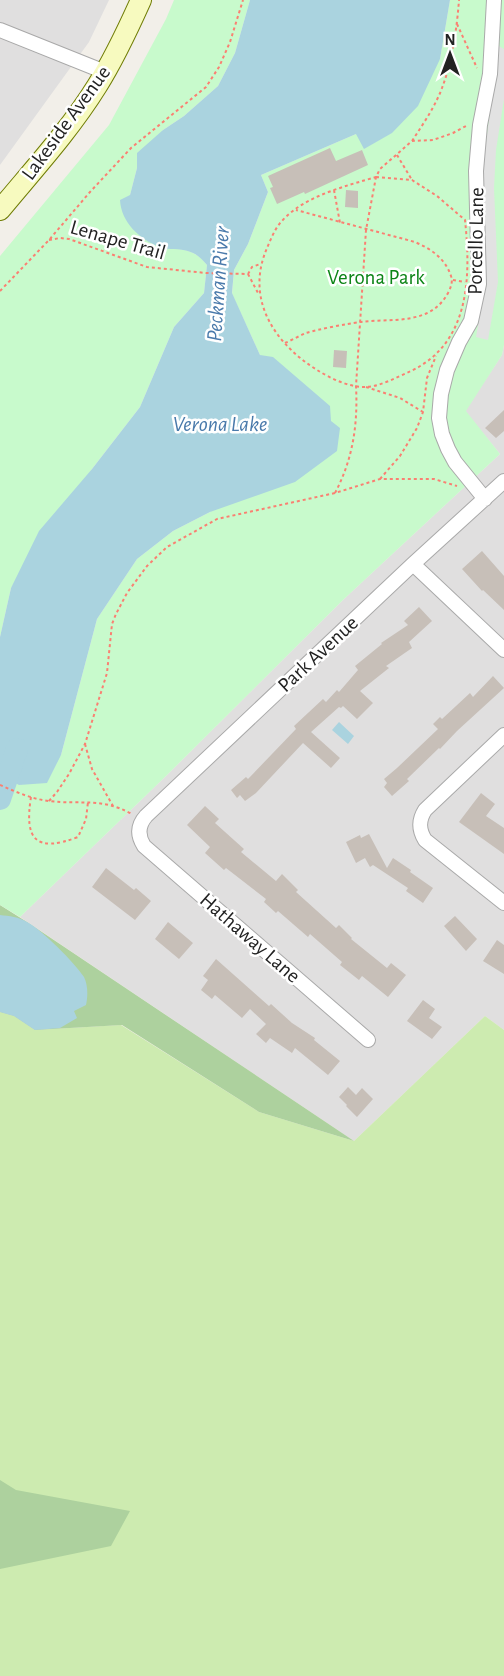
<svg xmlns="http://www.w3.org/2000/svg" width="504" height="1676" font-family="'Alegreya Sans',sans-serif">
	<rect width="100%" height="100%" fill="#f2efe9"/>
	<path fill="#e0dfdf" d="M0,0H109L89,42L0,165Z
		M504,345V1030L485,1016L354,1141L20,917L166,776L344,599L500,454L465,411L502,355Z"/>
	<path fill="#cdebb0" d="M0,1012L14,1016L35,1030L121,1025L259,1112L354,1141L485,1016L504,1030V1676H0Z"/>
	<path fill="#add19e" d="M0,905L27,922L354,1141L259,1112L122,1025L35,1030L14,1016L0,1012Z
		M0,1480L16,1490L130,1511L111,1546L0,1569Z"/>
	<path fill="#c8facc" d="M174,0H250L235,53L218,86L184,116L163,130L137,168L130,195L161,248C181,249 194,248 207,265L204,293L174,327L140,407L92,469L11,588L0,637V256L109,125L166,19Z
		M450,0H504V345L502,355L466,411L500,454L344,599L166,776L20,917L0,905V775L20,785L61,755L97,619L137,559L173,531L210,512L331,421L260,355L232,294L234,270L248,244L268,192L261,175L356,134L440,59Z"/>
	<path fill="#e2e2e2" d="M499,46L504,49V99L496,150L494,188L498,282L488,340L476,337L485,284L483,164Z"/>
	<path fill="#aad3df" d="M250,0H450L440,59L418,106L392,133L364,149L356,134L261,175L268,192L248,244L234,270L232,293L260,355L273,357L330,406L331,421L340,428L337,451L295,482L210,512L173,531L137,559L97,619L61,755L47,783L19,785L0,775V637L11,588L39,531L92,469L140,407L174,327L204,293L207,265C197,253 190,250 174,249C170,249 164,249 160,247C140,240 121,222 120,200L130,195L137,168V153L163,130L184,116L218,86L235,53Z
		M339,722L354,736L348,744L332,730Z
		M0,915C9,916 19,917 27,922C42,930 75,963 84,977C88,985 88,996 86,1005L74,1011L77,1018L60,1028L35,1030L14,1016L0,1012Z"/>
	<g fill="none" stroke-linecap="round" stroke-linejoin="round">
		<path stroke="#aad3df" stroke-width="22" d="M0,799L17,749"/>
	</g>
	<path fill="#c7bfb8" d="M330,148L336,161L362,150L368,165L305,194L304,192L277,204L270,188L273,187L268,176Z
		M346,190L358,191V208L345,207Z
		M334,350L347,351L346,368L333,367Z
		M504,410V431L496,438L485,428Z
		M482,551L504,576V610L483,590L482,591L462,569Z
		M419,607L432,621L409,642L412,648L386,666L389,668L360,691L373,703L357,719L343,706L341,708L339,707L311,732L340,758L331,768L303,743L256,793L245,801L240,795L237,798L231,790L246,777L248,779L296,729L294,726L323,699L326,702L337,690L339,692L358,670L355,666L382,644L381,643L408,625L404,621Z
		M493,676L504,688L457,731L440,749L439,748L407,779L409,781L392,796L384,787L387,783L384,779L397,768L438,729L433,724L440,717L442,719L470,693L473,697Z
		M481,793L495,804L486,816L504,828V854L459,822Z
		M205,806L219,819L215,823L244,849L241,852L276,881L282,874L298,890L296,892L336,928L339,925L352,938L351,939L387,968L391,963L406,975L388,997L362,976L359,980L340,965L342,962L310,934L308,937L278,911L276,913L264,902L266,899L226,868L224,870L205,853L210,847L187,825Z
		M369,834L387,868L393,858L411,870L410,872L433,888L423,903L406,891L408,888L373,865L370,867L365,858L356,863L346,842L360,835L361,838Z
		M106,868L134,890L136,888L151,901L135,920L92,887Z
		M455,916L477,939L466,951L444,926Z
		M168,922L193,943L179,959L155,939Z
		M497,940L504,945V974L483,961Z
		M216,959L269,1006L271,1004L292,1023L315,1038L314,1040L340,1061L328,1075L295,1048L292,1053L270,1038L266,1043L256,1034L266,1024L250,1009L242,1018L215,995L212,999L201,990L208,980L203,976Z
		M423,1000L435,1009L429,1018L442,1027L432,1039L407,1021Z
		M348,1087L356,1095L362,1088L373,1099L357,1117L346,1106L347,1105L339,1097Z"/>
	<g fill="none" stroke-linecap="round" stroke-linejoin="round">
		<g stroke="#a9a9a9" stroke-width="16">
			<path id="minor" d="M0,30L105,72
				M485,499L455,462L448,449L442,434L439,418L441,394L447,370L459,342L471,321L479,284L476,171L480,125L490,74L494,0
				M413,564L504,650
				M504,735L425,810C418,821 419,830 425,840L504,903
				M368,1040L144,846C137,835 138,825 146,816L413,564L504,481"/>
		</g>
		<g stroke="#707d05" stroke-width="22">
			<path id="secondary" d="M0,210C33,170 69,131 97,86C114,59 128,29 141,0"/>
		</g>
		<path stroke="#fa8072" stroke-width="2" stroke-dasharray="3 3" stroke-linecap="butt" d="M457,24L477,68
			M412,141C423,124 435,107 442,88C452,62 457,28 459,0
			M397,155L412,180
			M376,177L412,180L437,196L465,220C471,277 470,343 411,371C397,377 380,387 364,387C348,387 330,378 317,370C274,343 245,299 267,248C271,239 275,228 282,221C304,196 346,186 376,177Z
			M334,190L340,223
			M49,240L60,238L69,239L147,267L206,273L248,274
			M248,274L258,293
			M248,274L252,267L260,264
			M453,280L465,282
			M0,291L49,240L90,192L131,148L206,87L219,67L230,42L243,0
			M285,343C292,340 299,336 306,333C319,329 346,324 360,322C392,318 430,326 448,293C451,287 453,282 451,276C445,258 431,249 415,242L296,210
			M366,387L400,398L423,412
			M380,479L400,456L417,428L423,412L427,378L436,356
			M335,493C353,459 358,424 356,386L366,230L376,177L380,169L412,141L433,140L453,133L466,126
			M85,744L92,769L113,806
			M0,785C16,792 32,799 49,801C82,805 100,797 132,814
			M31,797C24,840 36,853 78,837L86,819L88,802
			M49,801L57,792L69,774L85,744L107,673L112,624L116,614L127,593L147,566L167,547L217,519L335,493L380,479H434L457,486"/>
		<use href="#minor" stroke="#fff" stroke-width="14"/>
		<use href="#secondary" stroke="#f7fabf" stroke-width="20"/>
	</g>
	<g text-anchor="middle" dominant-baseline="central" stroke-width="5" stroke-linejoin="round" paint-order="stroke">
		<g font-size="21" fill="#222" stroke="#fff">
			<text transform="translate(66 123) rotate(-54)">Lakeside Avenue</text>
			<text transform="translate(118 240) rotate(16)">Lenape Trail</text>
			<text transform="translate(476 241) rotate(-89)">Porcello Lane</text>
			<text transform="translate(318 654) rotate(-43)">Park Avenue</text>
			<text transform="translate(250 938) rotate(41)">Hathaway Lane</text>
		</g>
		<g font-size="21" fill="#0c8416" stroke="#fff">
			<text x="376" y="277">Verona Park</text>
		</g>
		<g font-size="22" font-style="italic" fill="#4a7aab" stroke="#fff">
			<text transform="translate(218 284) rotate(-86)">Peckman River</text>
			<text x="220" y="424">Verona Lake</text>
		</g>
	</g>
	<g transform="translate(450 54)" stroke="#ffffff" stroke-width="4.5" paint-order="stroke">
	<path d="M0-4.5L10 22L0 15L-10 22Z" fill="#222222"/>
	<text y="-9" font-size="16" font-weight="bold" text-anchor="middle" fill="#222222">N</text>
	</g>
</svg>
